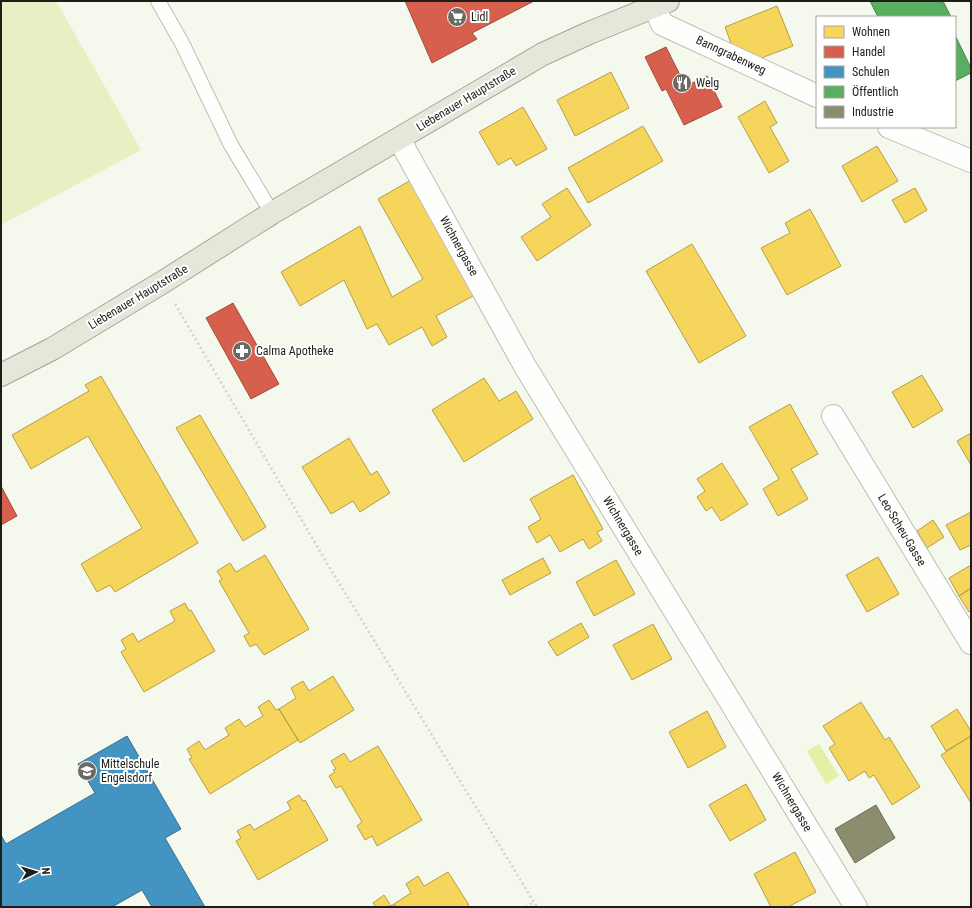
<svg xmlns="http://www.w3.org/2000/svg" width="972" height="908" font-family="'Roboto Condensed',sans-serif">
	<rect width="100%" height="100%" fill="#f5f8ed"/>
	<path fill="#e7f0c2" d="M1,1H56L141,150L1,225Z"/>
	<path fill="#e3f1a6" d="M819,744L839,776L826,784L807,751Z"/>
	<path fill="#f6d55c" stroke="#b59e47" d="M777,6L793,46L756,60L733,49L725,27Z
		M611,72L629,108L575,136L557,100Z
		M765,101L777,123L770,127L789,161L769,173L738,117Z
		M523,107L547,149L516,166L511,158L498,165L479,132Z
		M643,126L663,161L588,203L568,168Z
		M877,146L898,181L862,202L842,166Z
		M411,180L475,295L436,316L447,337L432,346L422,327L389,345L377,324L367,329L344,280L300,306L281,272L360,226L392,297L423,279L378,199Z
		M567,188L591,225L537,261L521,237L551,217L542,204Z
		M915,188L927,210L905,223L892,200Z
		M810,209L841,266L787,295L761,248L790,233L785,223Z
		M692,244L746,336L699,363L646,271Z
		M922,375L943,410L913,428L892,392Z
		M101,376L198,543L115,592L110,585L97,592L81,564L142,528L88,436L31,469L12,435L89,391L85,385Z
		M484,378L499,401L516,391L533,419L464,462L432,410Z
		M790,404L818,454L791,469L808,499L778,516L763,489L779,479L749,427Z
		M200,415L266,527L243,541L176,428Z
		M971,433V465L957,441Z
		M349,438L371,475L377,471L390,493L360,512L353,501L331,514L302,467Z
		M722,463L748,504L721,521L712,507L706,511L697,497L705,491L697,479Z
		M573,475L603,529L597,532L602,541L589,549L583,539L560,552L550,535L537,543L528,527L541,519L530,499Z
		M971,512V545L960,550L946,525Z
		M933,520L944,537L927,548L917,531Z
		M265,555L309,629L264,655L256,644L250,647L244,636L249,633L219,581L222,579L217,571L230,563L236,572Z
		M878,557L899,594L867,612L846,575Z
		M543,558L551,573L510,595L502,580Z
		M616,560L635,594L594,616L576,582Z
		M971,565V588L959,596L949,578Z
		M971,588V610L969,612L959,596Z
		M185,603L189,611L191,610L215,651L144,692L121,652L126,649L121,640L133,633L138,642L175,621L170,611Z
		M581,623L589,637L557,656L548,642Z
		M653,624L672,659L632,680L613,645Z
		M333,676L354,710L300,743L279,709L296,698L291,688L303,681L309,691Z
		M269,700L276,710L279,709L298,740L210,794L189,759L192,758L187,749L199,741L205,750L229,735L225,728L239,719L245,727L263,716L258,707Z
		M861,702L885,740L889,737L920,787L892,805L874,775L869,778L865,771L849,781L829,748L835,744L823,726Z
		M957,709L971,731V736L946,751L931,726Z
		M707,711L726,747L688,768L669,732Z
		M971,736V803L941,755Z
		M378,746L422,820L377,846L372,836L365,840L357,826L362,822L341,786L336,788L329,776L335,772L333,770L336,769L331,761L344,753L350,762Z
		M746,784L766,820L730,841L709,805Z
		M299,795L303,801L305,800L328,840L258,880L236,841L241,838L237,831L250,824L254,830L291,809L287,802Z
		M795,852L816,892L788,907H771L754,874Z
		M448,872L469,905L466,907H396L394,904L411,893L406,884L418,876L424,886Z
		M384,895L391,906L394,904L396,907H376L373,903Z"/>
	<path fill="#d6604d" stroke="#9e4c3d" d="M405,1H534L472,33L477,39L432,63Z
		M666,47L682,79L677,82L680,89L707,76L722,107L684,125L666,89L662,91L645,57Z
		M233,303L279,384L251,399L206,318Z
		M1,486L17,516L1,525Z"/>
	<path fill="#4393c3" stroke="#38708f" d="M127,736L181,829L165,838L205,907H152L142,890L112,907H1V835L6,844L95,793L78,764Z"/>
	<path fill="#5aae61" stroke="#48834b" d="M870,1H939L940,3L943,1L951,17H878Z
		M955,35L971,68V73L955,81Z"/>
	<path fill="#8c8c6e" stroke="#6b6b54" d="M876,805L895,838L855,863L835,829Z"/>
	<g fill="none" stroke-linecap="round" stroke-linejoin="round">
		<g stroke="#bcbfb6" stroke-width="16">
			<path id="service" d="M158,1L182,43L231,145L272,213"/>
		</g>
		<g stroke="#bcbfb6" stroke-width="24">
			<path id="minor" d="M654,6L662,24L817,96
				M889,127L971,161
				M399,139L526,368L856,907
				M833,416L971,643"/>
		</g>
		<g stroke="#a4a790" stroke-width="24">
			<path id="primary" d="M1,375L52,349L163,282L272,213L543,54L589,33L668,1"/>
		</g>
		<path stroke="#d1d2cf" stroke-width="2.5" stroke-dasharray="2 3" stroke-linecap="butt" d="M175,304L328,565L537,907
			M526,907L534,902"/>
		<use href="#service" stroke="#fefefc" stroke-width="14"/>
		<use href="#minor" stroke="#fefefc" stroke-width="22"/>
		<use href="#primary" stroke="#e5e7da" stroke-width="22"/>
	</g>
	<defs>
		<g id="supermarket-disc" transform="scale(1)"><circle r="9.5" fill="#696a62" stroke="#fff"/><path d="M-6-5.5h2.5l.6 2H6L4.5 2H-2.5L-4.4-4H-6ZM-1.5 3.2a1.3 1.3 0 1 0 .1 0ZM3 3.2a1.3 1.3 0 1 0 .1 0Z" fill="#fff"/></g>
		<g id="restaurant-disc" transform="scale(1)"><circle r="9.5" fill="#696a62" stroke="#fff"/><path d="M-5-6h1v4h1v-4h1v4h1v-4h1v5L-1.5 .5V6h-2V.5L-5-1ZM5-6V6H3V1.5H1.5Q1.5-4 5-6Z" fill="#fff"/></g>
		<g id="pharmacy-disc" transform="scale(1)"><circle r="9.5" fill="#696a62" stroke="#fff"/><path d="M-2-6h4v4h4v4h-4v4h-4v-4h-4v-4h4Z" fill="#fff"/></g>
		<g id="school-disc" transform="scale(1)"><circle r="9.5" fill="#696a62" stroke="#fff"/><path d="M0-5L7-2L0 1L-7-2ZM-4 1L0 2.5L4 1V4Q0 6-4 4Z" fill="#fff"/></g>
	</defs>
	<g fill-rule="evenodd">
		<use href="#supermarket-disc" x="457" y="17"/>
		<use href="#restaurant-disc" x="682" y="83"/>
		<use href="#pharmacy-disc" x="242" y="351"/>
		<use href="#school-disc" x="87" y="771"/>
	</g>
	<g text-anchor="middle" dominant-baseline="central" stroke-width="4" stroke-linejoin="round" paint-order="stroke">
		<g font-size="12" fill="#1d1e17" stroke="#fff" text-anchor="start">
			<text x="471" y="17">Lidl</text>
			<text x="696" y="83">Welg</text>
			<text x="256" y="351">Calma Apotheke</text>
			<text x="101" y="764">Mittelschule<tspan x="101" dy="14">Engelsdorf</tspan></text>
		</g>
		<g font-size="12" fill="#1d1e17" stroke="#fff">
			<text transform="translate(731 55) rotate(25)">Banngrabenweg</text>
			<text transform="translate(466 99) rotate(-31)">Liebenauer Hauptstraße</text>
			<text transform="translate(459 246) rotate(61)">Wichnergasse</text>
			<text transform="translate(138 297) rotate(-31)">Liebenauer Hauptstraße</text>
			<text transform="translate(623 526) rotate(59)">Wichnergasse</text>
			<text transform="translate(902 530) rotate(59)">Leo-Scheu-Gasse</text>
			<text transform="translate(792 802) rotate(59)">Wichnergasse</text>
		</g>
	</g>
	<rect width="972" height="908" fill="none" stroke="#1d1e17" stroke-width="4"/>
	<rect x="816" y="16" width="140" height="112" fill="#ffffff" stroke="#a5a5a2"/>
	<rect x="824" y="26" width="20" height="12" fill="#f6d55c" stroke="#a5a5a2"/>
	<text x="852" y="36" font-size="12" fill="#1d1e17">Wohnen</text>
	<rect x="824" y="46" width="20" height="12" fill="#d6604d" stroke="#a5a5a2"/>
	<text x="852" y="56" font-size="12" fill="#1d1e17">Handel</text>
	<rect x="824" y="66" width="20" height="12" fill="#4393c3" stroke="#a5a5a2"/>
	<text x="852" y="76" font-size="12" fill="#1d1e17">Schulen</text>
	<rect x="824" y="86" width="20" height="12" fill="#5aae61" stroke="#a5a5a2"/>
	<text x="852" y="96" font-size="12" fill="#1d1e17">Öffentlich</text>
	<rect x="824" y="106" width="20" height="12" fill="#8c8c6e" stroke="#a5a5a2"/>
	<text x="852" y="116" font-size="12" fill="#1d1e17">Industrie</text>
	<g transform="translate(36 872) rotate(85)" stroke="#ffffff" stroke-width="3" paint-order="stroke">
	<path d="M0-3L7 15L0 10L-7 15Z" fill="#1d1e17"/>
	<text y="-6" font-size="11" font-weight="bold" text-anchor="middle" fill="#1d1e17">N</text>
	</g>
</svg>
